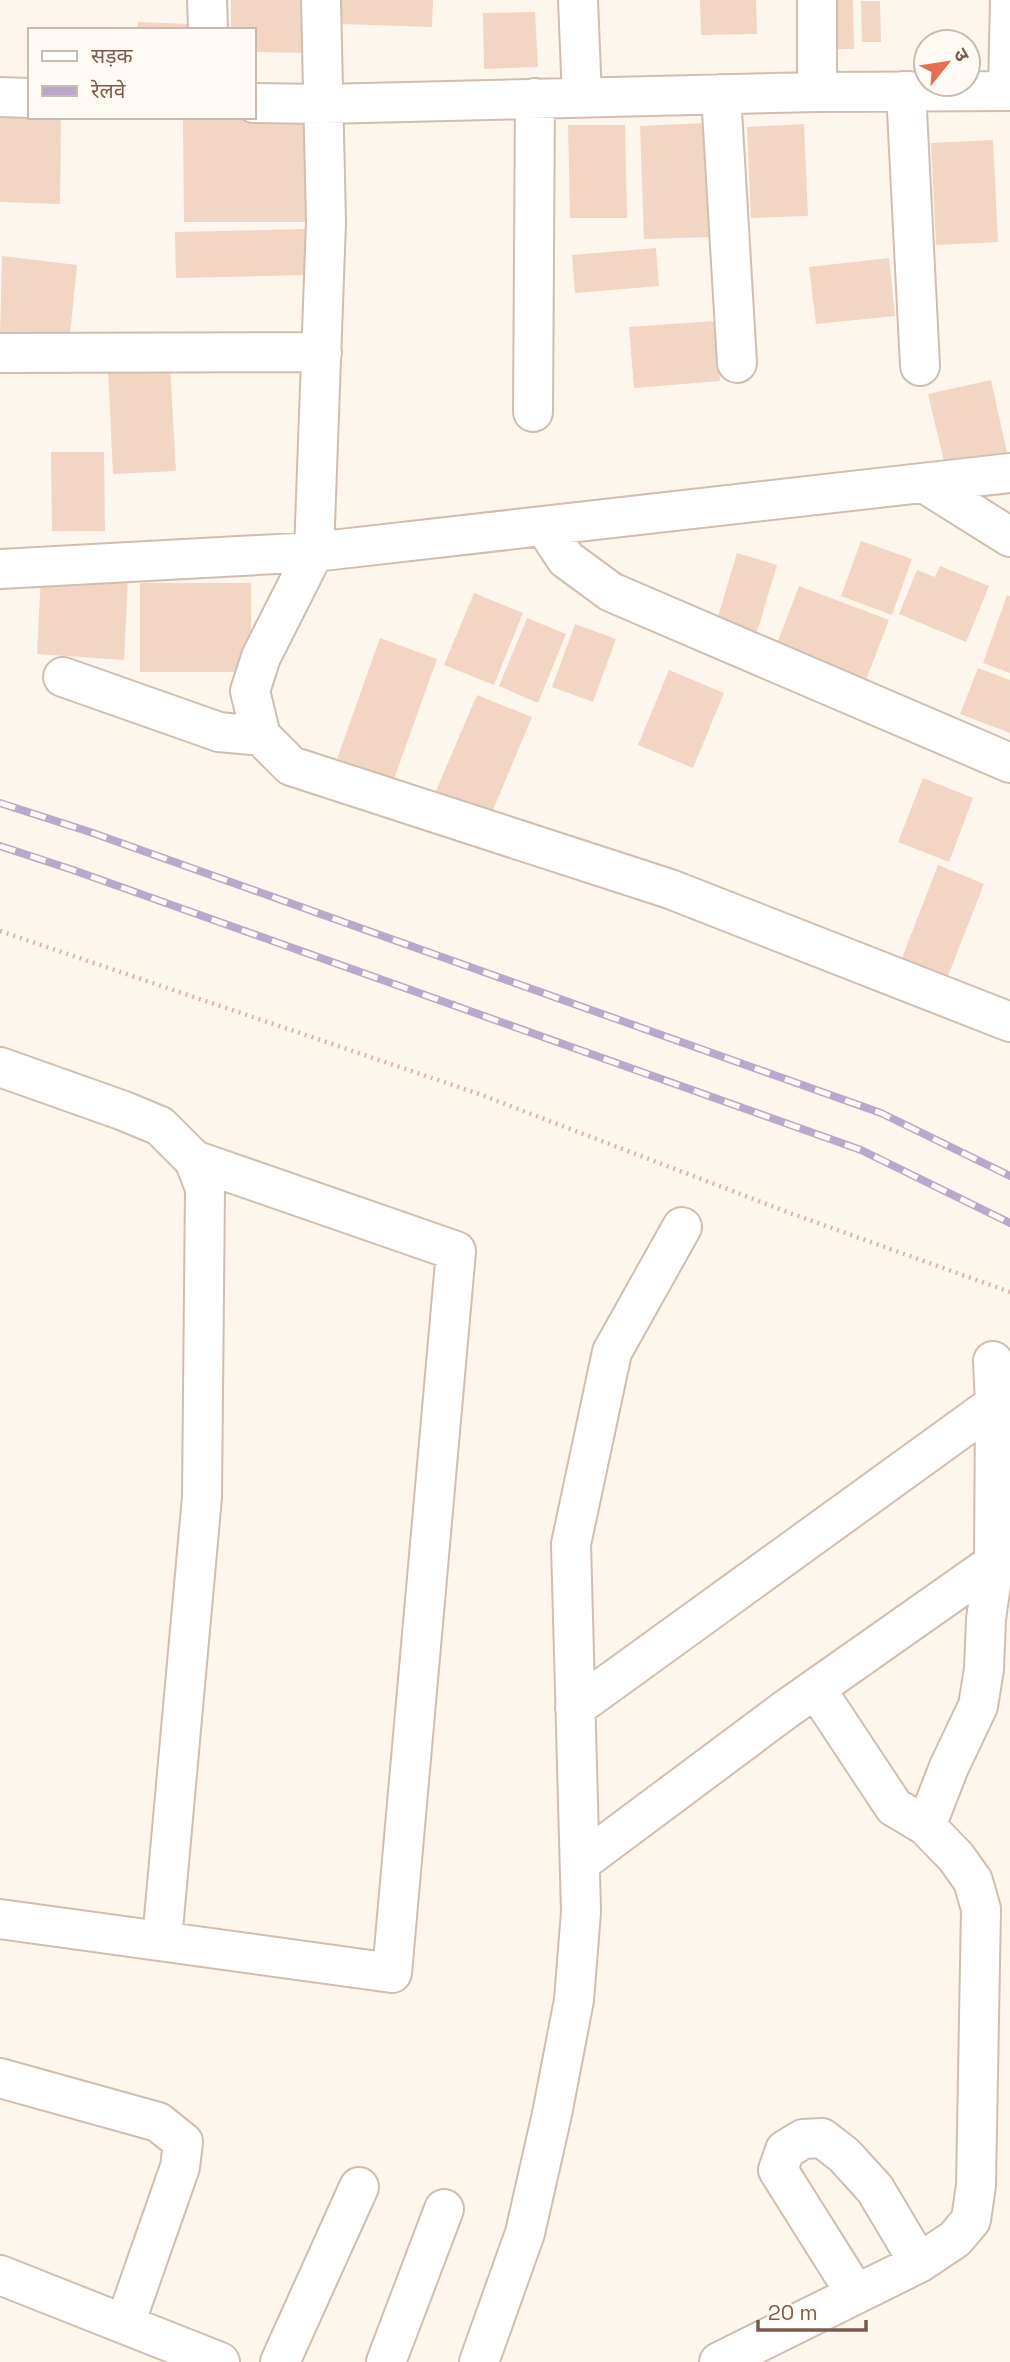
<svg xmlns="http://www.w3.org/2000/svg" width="1010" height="2362" font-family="'Space Grotesk','Noto Sans Devanagari',sans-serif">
	<rect width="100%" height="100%" fill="#fdf6ec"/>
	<path fill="#f3d5c3" d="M231,0H308L307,53L254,52V30H231Z
		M342,0H433L432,27L342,24Z
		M700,0H756L757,34L701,35Z
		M831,0H853L854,49H831Z
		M861,1H880L881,42H862Z
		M535,12L538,67L484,69L483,13Z
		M138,22L189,24V30H137Z
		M0,116L61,118L60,204L0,202Z
		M183,120H306V222H184Z
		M706,123L710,237L644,239L640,126Z
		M804,124L808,216L751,218L747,127Z
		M568,125H625L627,218H570Z
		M993,140L998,242L936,245L931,143Z
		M307,229L308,275L176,278L175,232Z
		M656,248L659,286L575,293L572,255Z
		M2,256L77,265L69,344L0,337Z
		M889,258L895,316L816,324L809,267Z
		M715,321L720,381L634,388L629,327Z
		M170,366L176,471L113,474L108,369Z
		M991,380L1008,457L946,470L928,394Z
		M51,452H104L105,531H52Z
		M861,541L912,559L892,615L841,596Z
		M737,553L777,565L757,632L717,620Z
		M940,566L989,586L966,642L899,614L917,570L935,577Z
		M41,575L128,580L124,660L37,654Z
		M140,583H251V672H140Z
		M799,586L889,620L866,680L776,646Z
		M474,593L523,613L494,685L444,665Z
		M1007,595L1010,596V673L983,663Z
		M527,618L566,634L538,703L499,686Z
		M575,624L616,639L593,702L552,687Z
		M380,638L437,659L394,779L337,759Z
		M978,668L1010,680V733L960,714Z
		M669,670L724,693L693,768L638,745Z
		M477,695L532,717L490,817L435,793Z
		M923,778L973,798L949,862L898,842Z
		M938,865L984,884L946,981L900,963Z"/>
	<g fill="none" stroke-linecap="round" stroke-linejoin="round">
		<g stroke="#d1beb0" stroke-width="42">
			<path id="street" d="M207,0L208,30
				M321,0L326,222L314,552L261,657L250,691L261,736L291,766L670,889L1010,1022
				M578,0L582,97
				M817,0V92
				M906,91L920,366
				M1008,91L1010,0
				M721,94L737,363
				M0,97L30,98
				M254,103L323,104L817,92L1010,91
				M0,353L322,352
				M533,412L535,98
				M924,483L1010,537
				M545,527L566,559L611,592L1010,763
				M0,569L314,552L1010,473
				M63,677L219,732L261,736
				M0,1067L124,1111L160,1126L194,1160L205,1188L202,1497L162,1940
				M816,1689L894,1807L926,1826
				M575,1708L995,1404
				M580,1863L785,1710L994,1563
				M0,1919L392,1973L456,1251L194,1160
				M0,2078L158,2122L183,2142L180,2167L125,2324
				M0,2275L220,2362
				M856,2294L778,2170L785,2150L803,2139L822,2138L844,2155L875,2189L919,2263
				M280,2362L359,2187
				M386,2362L444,2209
				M479,2362L525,2233L552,2114L574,2000L581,1912L571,1544L612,1352L682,1227
				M719,2362L919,2263L955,2239L971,2220L976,2185L981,1909L973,1881L956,1857L926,1826L949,1767L978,1706L984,1669L986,1619L994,1563L995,1404L993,1361"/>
		</g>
		<path stroke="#d9b8a5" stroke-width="4.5" stroke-dasharray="2 5" stroke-linecap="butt" d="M0,931L479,1094L790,1213L1010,1292"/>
		<use href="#street" stroke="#fff" stroke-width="38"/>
		<g stroke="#b9a8c9" stroke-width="8">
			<path id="rail" d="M0,803L90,832L881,1113L1010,1176
				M0,846L73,870L861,1150L1010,1223"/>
		</g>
		<use href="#rail" stroke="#fffaf3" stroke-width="5" stroke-dasharray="16" stroke-linecap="butt"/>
	</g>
	<rect x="28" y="28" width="228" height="91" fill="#fffaf3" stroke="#cabbb1" stroke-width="2"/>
	<rect x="42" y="51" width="35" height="10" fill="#ffffff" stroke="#cabbb1" stroke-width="2"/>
	<text x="91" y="63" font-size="21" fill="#7a5c4d">सड़क</text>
	<rect x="42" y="86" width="35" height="10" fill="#b9a8c9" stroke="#cabbb1" stroke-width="2"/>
	<text x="91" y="98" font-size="21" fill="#7a5c4d">रेलवे</text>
	<g transform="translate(947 63) rotate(60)"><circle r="33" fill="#fffaf3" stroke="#cabbb1" stroke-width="2"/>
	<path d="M0-5L12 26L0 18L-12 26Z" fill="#e76f51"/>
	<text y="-10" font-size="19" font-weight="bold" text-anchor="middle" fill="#7a5c4d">उ</text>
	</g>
	<path d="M758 2320v10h108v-10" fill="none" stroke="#7a5c4d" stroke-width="3.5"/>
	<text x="768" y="2320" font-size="21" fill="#7a5c4d" stroke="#fffaf3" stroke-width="5" paint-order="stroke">20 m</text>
</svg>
